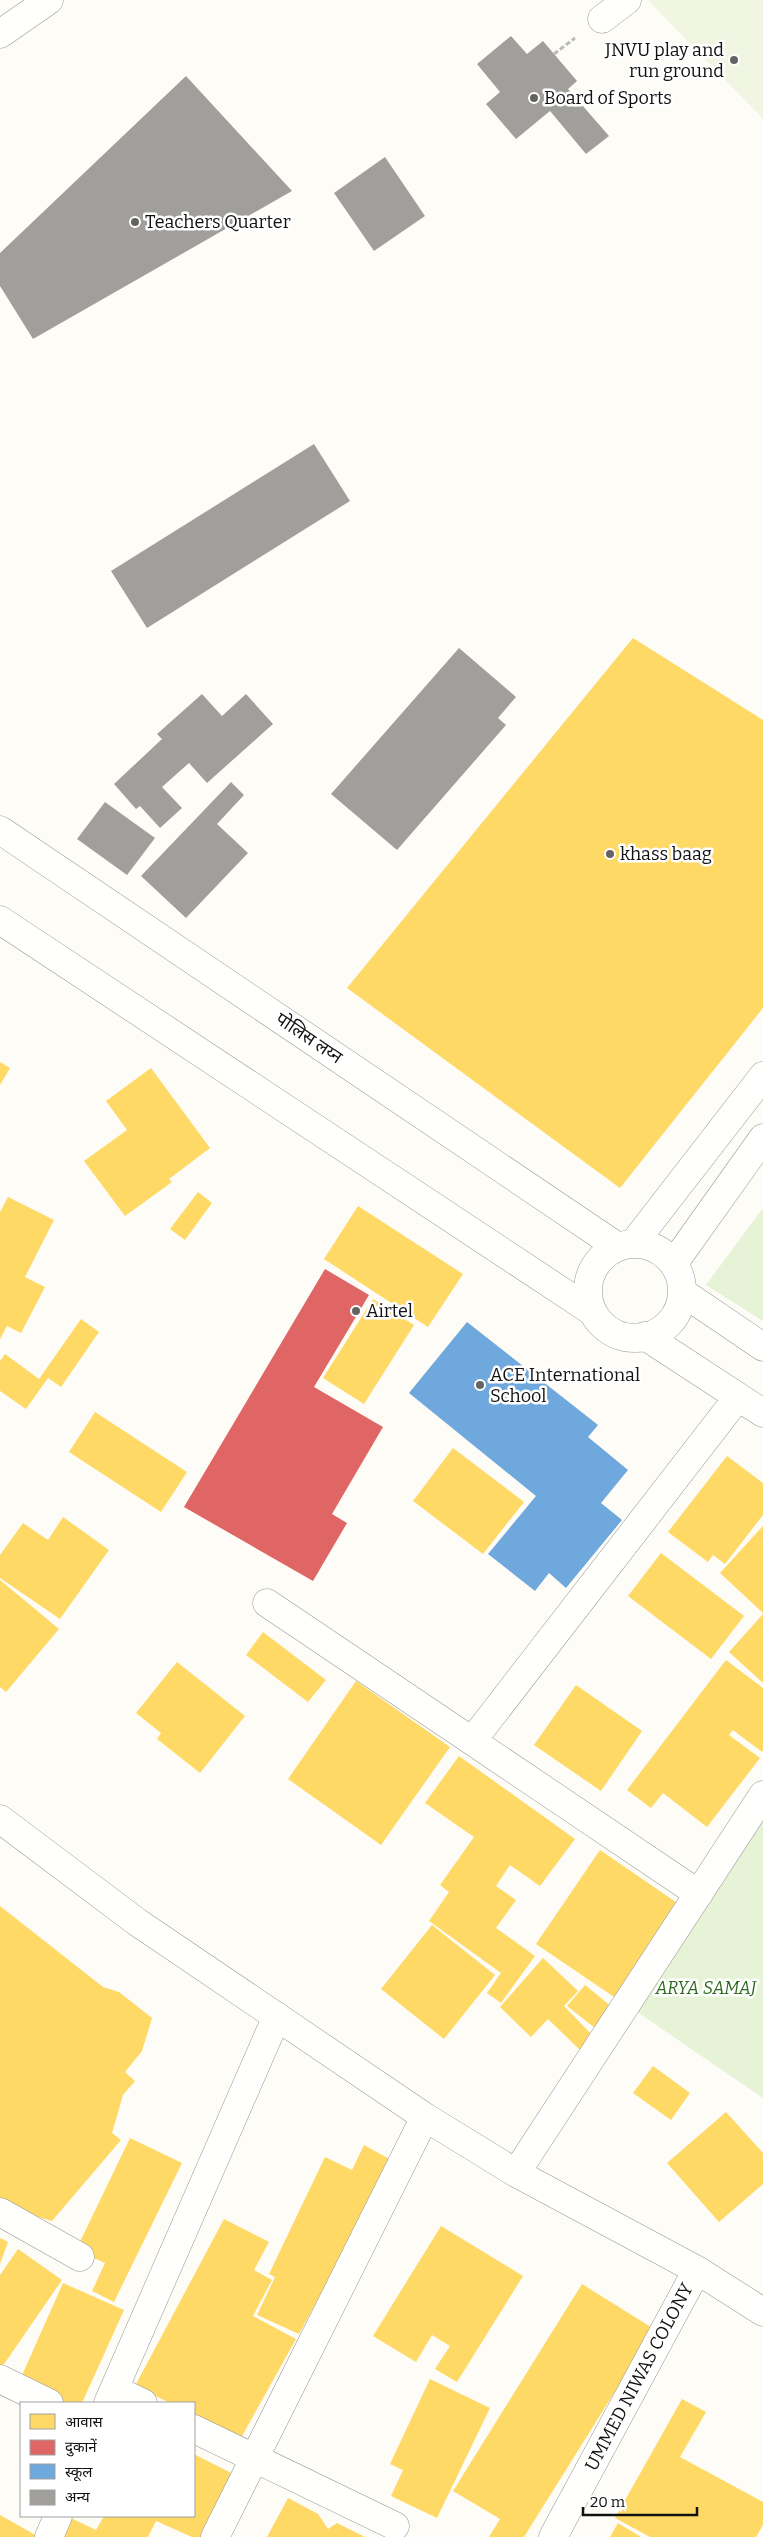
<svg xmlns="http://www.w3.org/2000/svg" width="763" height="2537" font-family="Bitter,'Noto Sans Devanagari',serif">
	<rect width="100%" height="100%" fill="#fdfcf7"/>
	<path fill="#e7f3d7" d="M763,1208V1321L706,1285Z
		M763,1798V2098L627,2005Z"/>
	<path fill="#f0f6e1" d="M648,0H763V119Z"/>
	<path fill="#ffd966" d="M633,638L763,720V1008L620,1188L347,988Z
		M0,1062L10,1068L0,1085Z
		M151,1068L210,1148L169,1179L172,1182L125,1216L84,1161L127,1130L106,1101Z
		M198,1192L212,1203L185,1240L170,1229Z
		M8,1197L54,1220L25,1277L45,1287L21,1333L7,1326L0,1339V1212Z
		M358,1206L463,1274L428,1327L324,1259Z
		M373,1299L414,1325L364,1404L323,1378Z
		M81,1319L99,1332L61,1387L48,1378L26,1409L0,1391V1361L5,1354L39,1379Z
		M95,1412L187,1472L161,1512L69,1452Z
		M453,1448L524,1502L483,1554L413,1501Z
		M727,1456L763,1483V1515L725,1564L713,1555L708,1562L668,1532Z
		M63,1517L109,1550L60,1619L0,1578V1555L23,1523L48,1540Z
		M763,1526V1613L720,1573Z
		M661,1553L744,1616L711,1659L628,1596Z
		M0,1580L59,1629L6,1692L0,1687Z
		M763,1614V1683L729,1652Z
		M263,1632L326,1680L308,1702L246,1655Z
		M726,1660L763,1688V1750L762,1752L733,1730L729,1735L760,1758L707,1827L663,1793L651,1808L627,1790Z
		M177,1662L245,1716L200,1773L157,1739L161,1733L136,1713Z
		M356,1681L450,1747L381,1845L288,1779Z
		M576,1685L642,1731L601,1791L534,1745Z
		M459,1756L575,1839L540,1886L510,1865L496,1886L516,1900L496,1928L535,1956L501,2003L487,1993L501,1973L429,1921L449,1892L440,1885L474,1837L425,1803Z
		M600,1850L683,1907L620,2001L536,1944Z
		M0,1906L103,1987L119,1992L152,2018L142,2051L125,2072L135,2081L123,2095L112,2133L121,2140L52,2221L17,2211L0,2198Z
		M432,1925L495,1975L444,2039L381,1989Z
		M543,1958L578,1991L564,2006L596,2039L582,2052L548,2019L531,2037L500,2007Z
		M585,1985L617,2011L600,2032L567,2006Z
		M653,2066L690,2093L671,2120L633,2093Z
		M726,2112L763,2153V2184L719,2222L667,2163Z
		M130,2138L182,2163L114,2302L92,2291L105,2263L76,2250Z
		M364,2145L393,2161L299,2334L257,2315L275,2277L269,2274L325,2157L352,2170Z
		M224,2219L269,2242L254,2270L272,2280L253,2316L296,2339L241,2438L194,2415V2403H170L135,2386Z
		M441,2226L523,2276L457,2382L435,2369L450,2346L432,2335L416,2362L373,2336Z
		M0,2238L8,2242L0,2264Z
		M18,2249L62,2280L0,2370V2275Z
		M63,2283L124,2310L82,2403H65L19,2382Z
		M582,2284L654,2329L524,2537H489L500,2519L453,2491Z
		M430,2379L490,2408L437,2518L391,2496L403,2470L390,2464Z
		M682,2399L706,2412L680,2457L763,2502V2525L756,2537H650L615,2518Z
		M194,2454L237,2476L201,2537H192L156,2521L148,2537H61L71,2518L96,2530L104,2516H194Z
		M288,2498L318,2514L328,2529L337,2523L365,2537H267Z
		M0,2515L39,2537H0Z
		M618,2523L641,2537H610Z"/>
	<path fill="#e06666" d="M325,1269L369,1295L314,1387L383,1427L332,1514L347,1523L313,1581L184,1507Z"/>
	<path fill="#6fa8dc" d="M467,1322L598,1425L588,1437L628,1470L601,1503L622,1520L566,1588L549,1573L535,1591L488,1554L536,1496L409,1393Z"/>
	<path fill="#a19f9c" d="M511,36L527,54L543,41L577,81L568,89L609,136L586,154L550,111L516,139L486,104L500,92L477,64Z
		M186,76L292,191L33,339L0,286V253Z
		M385,157L425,216L374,251L334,193Z
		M314,444L350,501L147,628L111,571Z
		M459,648L516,697L498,718L506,725L397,850L331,794Z
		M202,694L222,716L246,694L273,724L207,783L189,763L162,787L182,808L160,828L140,806L136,809L114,784L162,739L157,734Z
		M231,782L244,795L217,824L248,853L186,918L141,876Z
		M105,802L155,838L127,875L77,839Z"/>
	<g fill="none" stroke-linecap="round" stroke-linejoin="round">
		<g stroke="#979795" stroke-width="29">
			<path id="minor" d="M602,19L627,0
				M0,34L49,0
				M0,830L618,1247
				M0,920L593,1312
				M633,1244L763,1076
				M588 1291a47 47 0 1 1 94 0a47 47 0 1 1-94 0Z
				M674,1263L763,1138
				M682,1292L763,1347
				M645,1336L763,1413
				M267,1603L472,1741
				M0,1819L137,1922L425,2117L516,2173L697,2270L763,2312
				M699,1894L472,1741L738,1397
				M516,2173L763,1795
				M0,2212L80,2257
				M0,2379L49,2403
				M114,2389L143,2403
				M108,2403L277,2016
				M194,2429L395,2526
				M49,2537L58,2516
				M215,2537L425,2117
				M553,2537L697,2270"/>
		</g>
		<path stroke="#b9b9b8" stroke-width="3" stroke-dasharray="5 2.5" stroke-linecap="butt" d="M554,54L575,38"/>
		<use href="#minor" stroke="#fffffe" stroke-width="28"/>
	</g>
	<g fill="#646362" stroke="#fff" stroke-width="2">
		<circle cx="734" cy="60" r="5"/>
		<circle cx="534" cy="98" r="5"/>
		<circle cx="135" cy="222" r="5"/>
		<circle cx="610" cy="854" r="5"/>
		<circle cx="356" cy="1311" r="5"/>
		<circle cx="480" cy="1385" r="5"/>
	</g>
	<g text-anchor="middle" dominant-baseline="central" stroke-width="5" stroke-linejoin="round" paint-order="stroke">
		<g font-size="18" fill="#111" stroke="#fff" text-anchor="start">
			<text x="724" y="50" text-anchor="end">JNVU play and<tspan x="724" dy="21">run ground</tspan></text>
			<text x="544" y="98">Board of Sports</text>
			<text x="145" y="222">Teachers Quarter</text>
			<text x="620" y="854">khass baag</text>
			<text x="366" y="1311">Airtel</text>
			<text x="490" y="1375">ACE International<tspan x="490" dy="21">School</tspan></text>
		</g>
		<g font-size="18" fill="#111" stroke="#fff">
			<text transform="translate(309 1038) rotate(34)">पोलिस लय्न</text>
			<text transform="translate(639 2377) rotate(-62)">UMMED NIWAS COLONY</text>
		</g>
		<g font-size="18" font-style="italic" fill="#2f6b1f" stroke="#fff">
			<text x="706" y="1988">ARYA SAMAJ</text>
		</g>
	</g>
	<rect x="20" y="2402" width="175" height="115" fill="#ffffff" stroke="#a0a0a0"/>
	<rect x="30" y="2414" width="25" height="15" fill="#ffd966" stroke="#a0a0a0"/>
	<text x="65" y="2427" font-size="15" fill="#111111">आवास</text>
	<rect x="30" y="2440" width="25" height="15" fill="#e06666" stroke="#a0a0a0"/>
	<text x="65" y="2452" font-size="15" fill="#111111">दुकानें</text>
	<rect x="30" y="2464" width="25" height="15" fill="#6fa8dc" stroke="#a0a0a0"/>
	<text x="65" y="2477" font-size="15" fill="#111111">स्कूल</text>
	<rect x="30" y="2490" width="25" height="15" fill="#a19f9c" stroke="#a0a0a0"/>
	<text x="65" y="2502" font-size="15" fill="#111111">अन्य</text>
	<path d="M583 2507v8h114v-8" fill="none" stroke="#111111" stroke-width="2.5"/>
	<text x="590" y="2507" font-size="15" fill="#111111" stroke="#ffffff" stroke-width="4" paint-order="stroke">20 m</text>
</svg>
